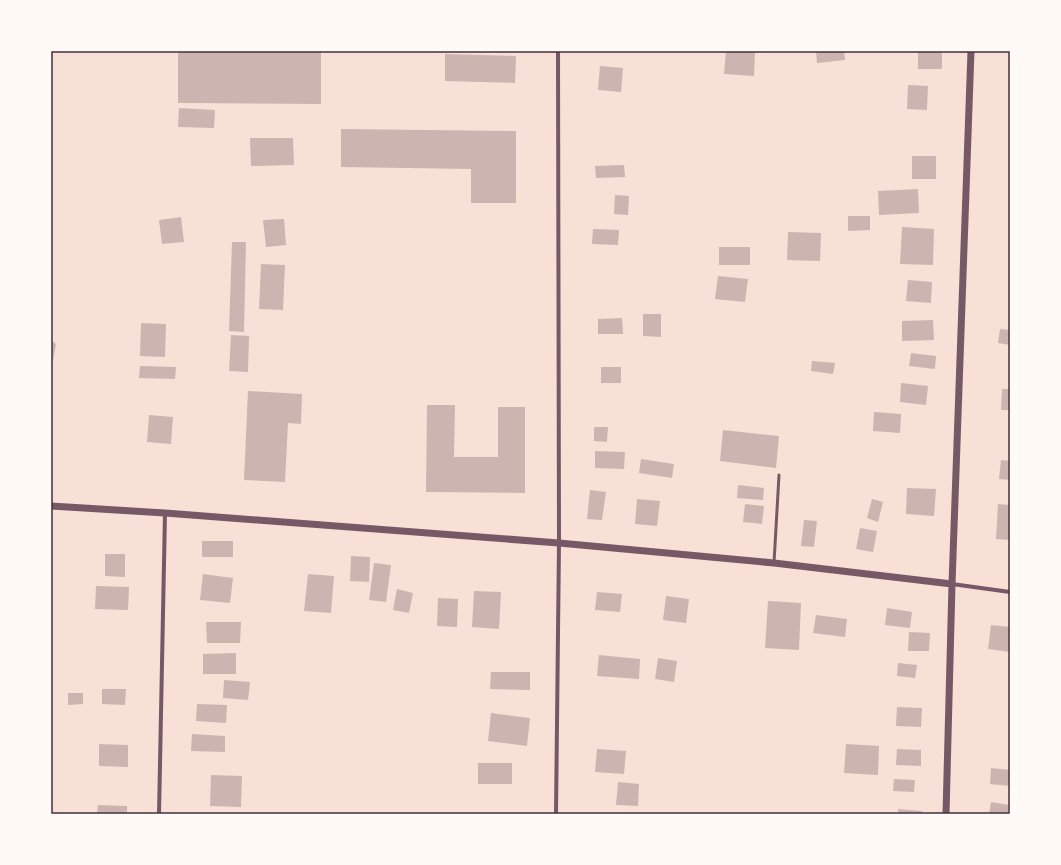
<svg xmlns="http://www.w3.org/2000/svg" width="1061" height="865" font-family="Helvetica,sans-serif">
	<rect width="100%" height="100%" fill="#f7e1d7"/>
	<path fill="#ccb4b1" d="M178,51L321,52V104L178,103Z
		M726,51H755L754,76L724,74Z
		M816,51H844L845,60L817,63Z
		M918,51H942V69H918Z
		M445,54L516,56L515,83L445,81Z
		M600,66L623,68L621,92L598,90Z
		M908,85L928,86L927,110L907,109Z
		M179,108L215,110L214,128L178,127Z
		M341,129L516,131V203H471V169L341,167Z
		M250,138H293L294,165L251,166Z
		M912,156H936V179H912Z
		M624,165L625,177L596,178L595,166Z
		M918,189L919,213L879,215L878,191Z
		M615,195L629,196L628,215L614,214Z
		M848,216H870V230L848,231Z
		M181,217L184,242L162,244L159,220Z
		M284,219L286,245L266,247L263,220Z
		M902,227L934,229L933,265L900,264Z
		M593,229L619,230L618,245L592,244Z
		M788,232L821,233L820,261L787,260Z
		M232,242H246L244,332L229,331Z
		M719,247H750V265H719Z
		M261,264L285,265L283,310L259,309Z
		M718,276L748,279L745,302L715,299Z
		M908,280L932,282L931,303L906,301Z
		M643,314H661V337L643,336Z
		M622,318L623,334H598V319Z
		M933,320L934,340L902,341V321Z
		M141,323L166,324L165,357L140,356Z
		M1000,329L1010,330V345L998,343Z
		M231,335L249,336L248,372L229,371Z
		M51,340L56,344L53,361L51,363Z
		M911,353L936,356L935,369L909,366Z
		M812,361L835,363L833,374L811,371Z
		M140,366L176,367L175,379L139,378Z
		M601,367H621V383H601Z
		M901,383L928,386L926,405L900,402Z
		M1002,389H1010V410H1001Z
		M248,391L302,394L301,424L288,423L285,482L244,480Z
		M427,405H455L454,457H498V407H525V493L426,492Z
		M874,412L901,414L900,433L873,431Z
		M149,415L173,417L171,444L147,442Z
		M594,427H608L607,442L594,441Z
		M723,430L779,436L776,468L720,461Z
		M595,451L625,452L624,469L595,468Z
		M641,459L674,464L672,478L639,473Z
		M1001,460L1010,461V480L999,479Z
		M738,485L764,488L763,500L737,498Z
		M907,488L936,489L934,516L906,514Z
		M590,490L606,492L602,520L587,519Z
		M637,499L660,501L657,526L635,524Z
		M872,499L883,502L878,522L867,518Z
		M745,504L764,506L762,524L743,522Z
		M998,504L1010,505V540L996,539Z
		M804,520L817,521L814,547L801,546Z
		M860,528L877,531L873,552L856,549Z
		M202,541H233V557H202Z
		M105,554H125V577L105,576Z
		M351,556L370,557L369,582L350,581Z
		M374,563L391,565L386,602L369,600Z
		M203,574L233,578L230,603L200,600Z
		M308,574L334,576L331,613L304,611Z
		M96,586L129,587L128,610L95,609Z
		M397,589L413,593L409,613L393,610Z
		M474,591L501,592L499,629L472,627Z
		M597,592L622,594L620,612L595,610Z
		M666,596L689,599L686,623L663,620Z
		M438,598L458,599L457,627L437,626Z
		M768,601L801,603L799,650L765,648Z
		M887,608L912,612L910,628L885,625Z
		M816,615L847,619L845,637L813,633Z
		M206,622H241L240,643H207Z
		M991,625L1010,627V652L988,649Z
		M909,632L930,633L929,651H908Z
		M236,653V674H203V654Z
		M599,655L640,659L639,679L597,676Z
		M658,658L677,661L674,682L655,679Z
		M898,663L917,665L915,678L897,676Z
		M491,672H530V690L490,689Z
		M224,680L250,682L248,700L223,698Z
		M102,689H126L125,705L102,704Z
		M68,693H83V704L68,705Z
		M197,704L227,705L226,723L196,721Z
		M897,707L922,708L921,727L896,726Z
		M491,713L530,718L527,746L488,741Z
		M192,734L225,736V752L191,751Z
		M99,744L128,745V767L99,766Z
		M846,744L879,746L878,775L844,773Z
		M597,749L626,751L624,774L595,772Z
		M897,749L921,750V766L896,765Z
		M478,763H512V784H478Z
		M991,768L1010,770V786L990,784Z
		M211,775L242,776L241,807L210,806Z
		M894,779L915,780L914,792L893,791Z
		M618,782L639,784L638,806L616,805Z
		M991,802L1009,805L1008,814H989Z
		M98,805L127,806V814H97Z
		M898,809L922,811V814H898Z"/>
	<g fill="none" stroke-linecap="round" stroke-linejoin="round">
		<path stroke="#755966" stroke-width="3" d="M774,563L779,475"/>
		<path stroke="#755966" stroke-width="4" d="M952,584L1010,592
			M159,814L165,513
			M556,814L559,543L558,51"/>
		<path stroke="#755966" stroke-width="7" d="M51,506L165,513L559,543L774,563L952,584
			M946,814L952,584L971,51"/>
	</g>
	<rect width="1061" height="865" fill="none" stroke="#fffaf5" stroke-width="104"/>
	<rect x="52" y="52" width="957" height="761" fill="none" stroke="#4a2c40" stroke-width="1.5"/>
</svg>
